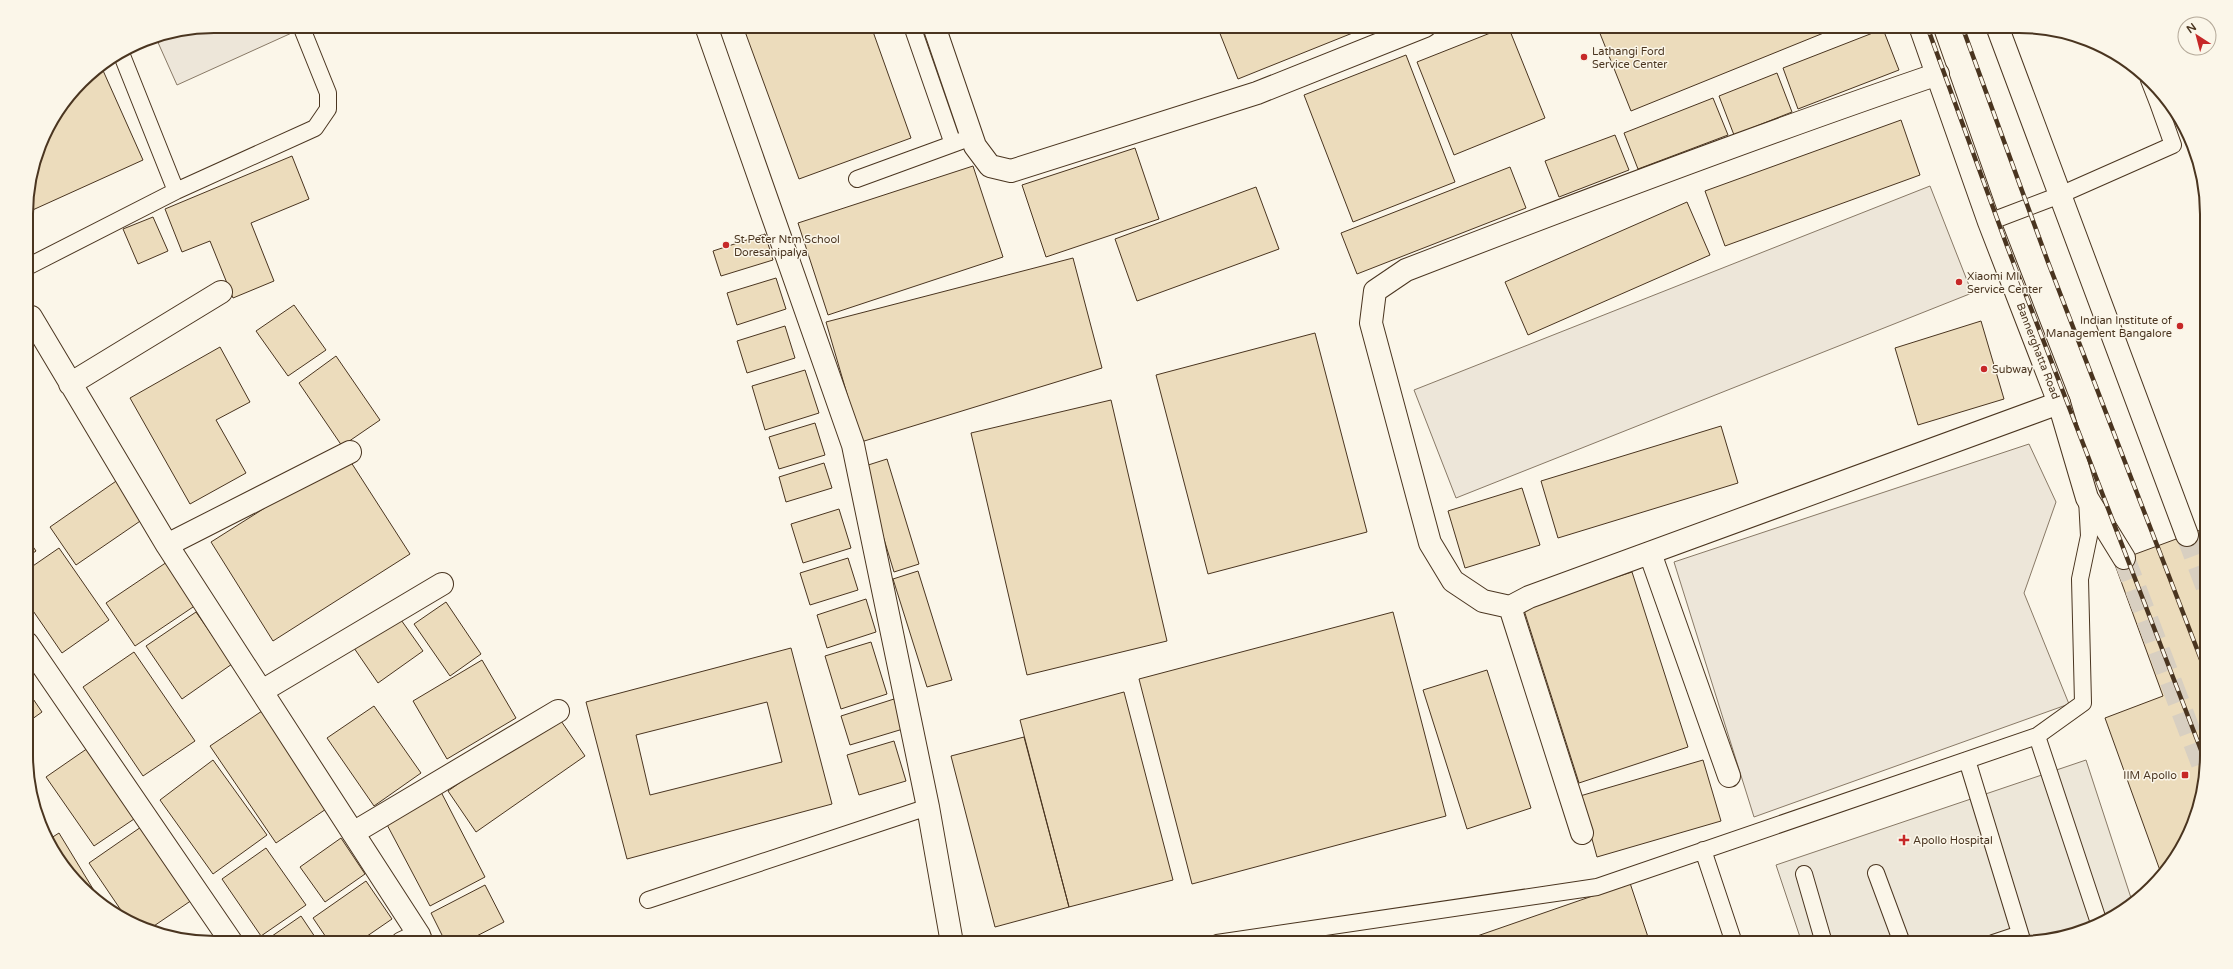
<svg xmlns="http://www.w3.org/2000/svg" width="2233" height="969" font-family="'Varela Round',sans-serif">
	<rect width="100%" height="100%" fill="#fbf6e9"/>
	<path fill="#ede6d9" stroke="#887966" d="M214,26H294L296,31L177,85L156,38Z
		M1930,186L1972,293L1456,498L1414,390Z
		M2029,444L2056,502L2024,593L2069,704L1754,817L1674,562Z"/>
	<path fill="#ede7d9" stroke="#887966" d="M2086,760L2133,904L2080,933L2031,943H1802L1776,865Z"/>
	<path fill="#ecdcbc" stroke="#4a3520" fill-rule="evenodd" d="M743,26H871L911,138L799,179Z
		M1217,26H1370L1238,79Z
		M1508,26L1545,118L1454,155L1417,62Z
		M1597,26H1829L1831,30L1631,111Z
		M1883,29L1899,70L1798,109L1783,68Z
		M1406,55L1455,182L1353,222L1304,95Z
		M101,66L143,160L26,213V201L45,130L90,73Z
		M1777,73L1792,112L1734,135L1719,96Z
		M1713,98L1728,135L1638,169L1624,133Z
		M1901,120L1920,175L1725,246L1705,191Z
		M1615,135L1629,170L1559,197L1545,161Z
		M1135,148L1159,219L1046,257L1022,185Z
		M292,156L309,199L251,223L274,281L233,298L210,241L182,252L165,209Z
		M973,166L1003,257L828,315L798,223Z
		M1510,167L1526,208L1357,274L1341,233Z
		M1256,187L1279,249L1137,301L1115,239Z
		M1687,202L1710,255L1528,335L1505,282Z
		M153,217L168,251L138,264L123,229Z
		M765,234L773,260L721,276L713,251Z
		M1073,258L1102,368L861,442L826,322Z
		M776,278L786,309L737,325L727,293Z
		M294,305L326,350L288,376L256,331Z
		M1981,321L2004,399L1918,425L1895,348Z
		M785,326L795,358L747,373L737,341Z
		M1315,333L1367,532L1208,574L1156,375Z
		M220,347L250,402L216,420L246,473L190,504L130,398Z
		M336,356L380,420L342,446L299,383Z
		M805,370L819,413L765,430L752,386Z
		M1111,400L1167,641L1027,675L971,433Z
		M815,423L825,455L779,469L769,437Z
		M1721,426L1738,483L1558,538L1541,481Z
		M347,456L410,554L273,641L211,542Z
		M887,459L919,564L894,572L862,467Z
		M824,463L832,488L786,502L779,477Z
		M122,477L149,515L76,565L50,527Z
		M1522,488L1540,545L1465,568L1448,511Z
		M839,509L851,548L803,563L791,524Z
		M2206,528L2207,756L2193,827L2168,870L2162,876L2105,718L2163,696L2114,562Z
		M27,538L36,551L27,557Z
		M59,548L109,620L62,653L27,602V570Z
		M848,558L858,590L810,605L800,573Z
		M167,562L196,605L135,646L106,603Z
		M918,571L952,680L927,687L893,579Z
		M1632,572L1688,747L1579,783L1523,607Z
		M866,599L876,632L827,648L817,615Z
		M446,602L481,654L450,676L414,624Z
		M196,612L232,664L182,699L146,646Z
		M1393,612L1446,816L1192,884L1139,679Z
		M399,617L423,651L378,683L354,648Z
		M871,642L887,694L841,709L825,656Z
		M791,648L832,804L627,859L586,702ZM767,702L782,762L650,795L636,735Z
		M134,652L195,741L143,776L83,687Z
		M482,660L516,718L447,759L413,701Z
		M1487,670L1531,808L1467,829L1423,690Z
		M27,690L42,712L28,722Z
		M1124,692L1173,880L1069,907L1020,720Z
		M894,699L903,729L850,745L841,716Z
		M374,706L421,773L374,806L327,738Z
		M262,711L329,807L276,843L210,746Z
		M557,715L585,756L476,832L448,791Z
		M1024,737L1069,907L995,927L951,756Z
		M894,741L906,781L859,795L847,755Z
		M88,748L137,817L94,846L46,777Z
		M213,760L267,835L213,874L160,800Z
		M1703,760L1721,821L1597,857L1580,796Z
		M440,790L485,877L430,906L384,819Z
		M141,827L192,900L148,930L129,922L89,863Z
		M59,833L104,907L65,870L48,840Z
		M341,838L365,874L325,902L300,867Z
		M266,848L306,905L261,936L222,879Z
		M366,881L392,919L357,943H330L313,918Z
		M1630,883L1650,943H1457Z
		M485,885L504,922L463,943H446L431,913Z
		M301,916L319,943H262Z"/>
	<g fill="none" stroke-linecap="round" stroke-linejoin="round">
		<path stroke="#d8cfc1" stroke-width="22" stroke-dasharray="22 11" stroke-linecap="butt" d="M2187,535L2207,588
			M2124,558L2204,769"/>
		<g stroke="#4a3520" stroke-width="18">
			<path id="lane" d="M912,26L953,144
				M2149,80L2158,103
				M857,179L961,141
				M176,191L315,128L328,109V93L301,26
				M1989,222L2060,195L2173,145L2158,103L2168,100
				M27,267L176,191L121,53
				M2037,736L2099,923
				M1967,760L2023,943
				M1703,850L1734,943
				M1876,873L1902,943
				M1804,874L1824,943
				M648,900L928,807
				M1217,943L1597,887L2037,736L2083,703L2080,579L2089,536L2087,499
				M1993,943L2020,934"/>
		</g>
		<g stroke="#4a3520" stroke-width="24">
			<path id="street" d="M706,26L853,445L928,807L952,943
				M934,26L975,146L990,166L1011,171L1257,93L1425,26
				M1938,74C1759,135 1582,202 1406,270L1375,291L1371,323L1430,543L1453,581L1483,601L1510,607L1529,597L2059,403
				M31,317L167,545L419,935L422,943
				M70,384L221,292
				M167,545L350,452
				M1650,553L1729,776
				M1510,607L1582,833
				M27,643L232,943
				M262,691L442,584
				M353,833L558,711
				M402,943L419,935"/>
		</g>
		<g stroke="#4a3520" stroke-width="24">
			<path id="primary" d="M1920,26L1989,222L2059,403L2087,498L2124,558
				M1997,26L2187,535"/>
		</g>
		<use href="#lane" stroke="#fbf6e9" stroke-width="16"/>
		<use href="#street" stroke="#fbf6e9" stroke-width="22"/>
		<use href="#primary" stroke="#fbf6e9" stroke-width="22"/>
		<g stroke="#4a3520" stroke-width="4.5">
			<path id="rail" d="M1927,26L2007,246L2206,763
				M1962,26L2048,262L2207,675"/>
		</g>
		<use href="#rail" stroke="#fbf6e9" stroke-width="3" stroke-dasharray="9" stroke-linecap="butt"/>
	</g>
	<g fill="#c62828" stroke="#fbf6e9" stroke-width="1.5">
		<circle cx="1584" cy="57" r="4"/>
		<circle cx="726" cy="245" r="4"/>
		<circle cx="1959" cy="282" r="4"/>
		<circle cx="2180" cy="326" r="4"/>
		<circle cx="1984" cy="369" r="4"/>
		<rect x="2181" y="771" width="8" height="8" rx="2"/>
		<path d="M1902 834h4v4h4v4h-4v4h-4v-4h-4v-4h4z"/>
	</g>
	<g text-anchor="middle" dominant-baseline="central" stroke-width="3" stroke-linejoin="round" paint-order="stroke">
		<g font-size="11" fill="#4a3520" stroke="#fbf6e9" text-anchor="start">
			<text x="1592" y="51">Lathangi Ford<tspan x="1592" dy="13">Service Center</tspan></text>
			<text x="734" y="239">St Peter Ntm School<tspan x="734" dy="13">Doresanipalya</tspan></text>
			<text x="1967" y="276">Xiaomi MI<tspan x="1967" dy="13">Service Center</tspan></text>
			<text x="2172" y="320" text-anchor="end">Indian Institute of<tspan x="2172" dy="13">Management Bangalore</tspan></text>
			<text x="1992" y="369">Subway</text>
			<text x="2177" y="775" text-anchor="end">IIM Apollo</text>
			<text x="1913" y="840">Apollo Hospital</text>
		</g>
		<g font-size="11" fill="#4a3520" stroke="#fbf6e9">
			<text transform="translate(2038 351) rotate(69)">Bannerghatta Road</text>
		</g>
	</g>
	<path d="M0 0H2233V969H0ZM214 33H2019A181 181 0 0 1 2200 214V755A181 181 0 0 1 2019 936H214A181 181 0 0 1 33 755V214A181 181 0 0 1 214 33Z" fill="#fbf6e9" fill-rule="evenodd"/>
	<path fill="none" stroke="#4a3520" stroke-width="2" d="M214 33H2019A181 181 0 0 1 2200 214V755A181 181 0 0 1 2019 936H214A181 181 0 0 1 33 755V214A181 181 0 0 1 214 33Z"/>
	<g transform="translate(2197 36) rotate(324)"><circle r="19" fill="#fbf6e9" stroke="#b4a999"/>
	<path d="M0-3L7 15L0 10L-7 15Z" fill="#c62828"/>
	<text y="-6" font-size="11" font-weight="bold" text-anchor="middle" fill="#4a3520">N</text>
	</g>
</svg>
